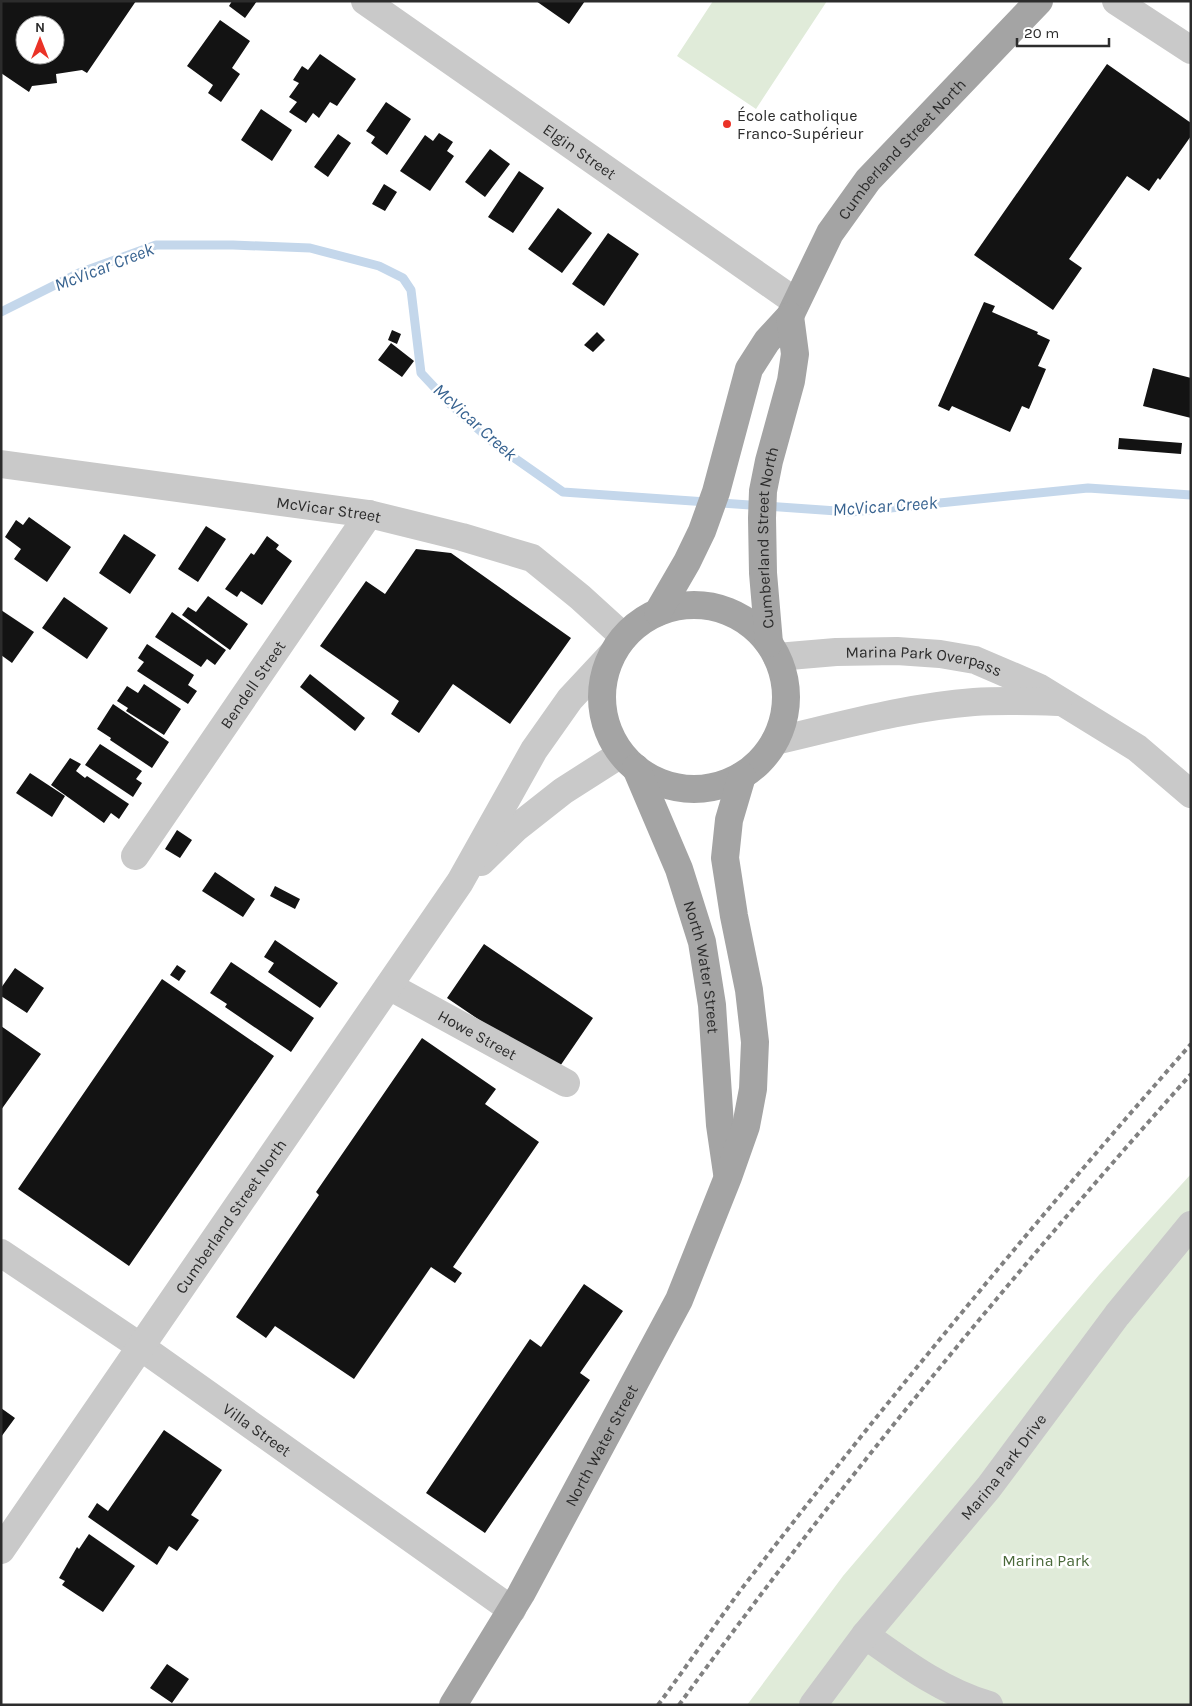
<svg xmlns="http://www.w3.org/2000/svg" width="1192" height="1706" font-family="Karla,sans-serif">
	<rect width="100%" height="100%" fill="#fff"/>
	<path fill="#e0ebd9" d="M713,1H827L756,109L677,56Z
		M1191,1174V1705H747L843,1576L1099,1275Z"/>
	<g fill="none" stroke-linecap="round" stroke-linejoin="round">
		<path stroke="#c4d7eb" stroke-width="9" d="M1,312L79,273L156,245H233L310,248L379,266L403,278L411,290L421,373L450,404L496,445L563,492L851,512L1088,488L1191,495"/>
	</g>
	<path fill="#131313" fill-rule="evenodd" d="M1,1H136L87,73L82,70L56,74L57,83L32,86L29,92L1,73ZM25,25H55V55H25Z
		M232,1H257L245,18L229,6Z
		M536,1H585L569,24Z
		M220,20L250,41L232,68L240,74L221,102L208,93L213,85L187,66Z
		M320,54L356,79L337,106L330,102L319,118L313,113L306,123L289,112L297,102L289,97L299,83L293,80L302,66L308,70Z
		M1107,64L1191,123V136L1160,180L1158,178L1149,191L1127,176L1069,259L1082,268L1053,310L974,255Z
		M386,102L411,119L387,155L371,143L375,137L366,131Z
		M261,109L292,130L272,161L241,140Z
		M439,133L453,142L447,151L454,156L430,191L400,171L425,135L433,141Z
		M338,134L351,143L328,177L314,167Z
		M490,149L510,164L485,197L465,182Z
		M519,171L544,188L513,233L488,217Z
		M384,184L397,192L385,211L372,204Z
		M558,208L592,233L562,273L528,249Z
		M608,233L639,254L604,306L572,284Z
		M984,302L995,306L992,312L1038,332L1037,334L1050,340L1038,366L1046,369L1029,409L1022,406L1010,432L952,406L949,411L938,406Z
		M392,330L401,334L397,344L388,340Z
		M597,332L605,340L593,352L584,345Z
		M391,343L414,361L402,377L378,360Z
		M1153,368L1191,378V418L1143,406Z
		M1119,438L1182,443L1181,454L1118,449Z
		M29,517L71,547L47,582L14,559L21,549L5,537L16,520L23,525Z
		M206,526L226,539L198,582L178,569Z
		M124,534L156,555L130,594L99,573Z
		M267,536L279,545L276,549L292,561L262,605L241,591L237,597L225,589L251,553L254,555Z
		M416,549L451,553L571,638L510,724L453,684L419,733L391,714L399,701L320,646L366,581L385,594Z
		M208,596L248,624L230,650L182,615L188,607L196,612Z
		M64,597L108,628L87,659L42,628Z
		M1,610L34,632L12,663L1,655Z
		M172,612L226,650L215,665L207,659L201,667L155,637Z
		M147,644L194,675L188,685L197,691L188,704L137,671L144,662L138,658Z
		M310,674L365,718L355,731L300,687Z
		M144,684L181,709L164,735L126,711L128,708L117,701L127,686L138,693Z
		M113,704L169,742L152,768L110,740L111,738L97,729Z
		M100,744L142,771L136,779L142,783L133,797L85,765Z
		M70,758L81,764L76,771L85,778L87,776L129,804L119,819L111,813L104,823L51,785Z
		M30,773L65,796L52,817L16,793Z
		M177,830L192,840L180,858L165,849Z
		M215,872L255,899L243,917L202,891Z
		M275,886L300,899L295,909L270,896Z
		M275,940L338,983L320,1008L268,972L274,963L264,957Z
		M484,944L593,1018L556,1072L447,998Z
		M231,962L314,1018L291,1052L225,1007L227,1004L210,993Z
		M177,965L186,971L179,981L170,975Z
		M15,968L44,988L27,1013L1,996V988Z
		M162,979L274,1056L129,1266L18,1189Z
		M1,1026L41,1054L1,1110Z
		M422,1038L496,1089L485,1104L539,1142L453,1267L462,1273L455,1283L431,1267L354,1379L275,1326L266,1338L236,1317L319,1195L316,1192Z
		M584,1284L623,1311L580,1373L590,1380L485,1533L426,1493L530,1339L541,1347Z
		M1,1408L15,1418L1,1437Z
		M164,1430L222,1470L191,1515L199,1520L177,1551L169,1546L157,1565L88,1517L97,1503L108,1511Z
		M89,1534L135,1566L103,1612L62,1585L65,1581L59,1578L77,1547L79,1549Z
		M167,1664L189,1679L172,1703L150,1688Z"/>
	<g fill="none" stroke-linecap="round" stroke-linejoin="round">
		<g stroke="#c9c9c9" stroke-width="28">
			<path id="s1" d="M365,1L796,302"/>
			<path d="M1116,1L1191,50"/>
			<path id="s2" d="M1,464L369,514L462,537L532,558L580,597L624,637"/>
			<path id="s3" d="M777,657L836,652L897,651L940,654L975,660L1038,687L1137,748L1191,794"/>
			<path d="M775,741C840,726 907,707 974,702C1002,700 1030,701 1058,702"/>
			<path id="s4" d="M135,856L369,514"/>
			<path d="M481,862L516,828L563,791L621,754"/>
			<path id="s5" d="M389,986L566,1083"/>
			<path id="s6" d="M1,1253L141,1347L512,1610"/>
			<path id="s7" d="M1,1550L460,882L534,750L570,699L612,654"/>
			<path d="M865,1635C903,1662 943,1692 989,1705"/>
			<path id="s8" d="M813,1705L865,1635L989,1487L1117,1315L1191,1225"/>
		</g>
		<g stroke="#a4a4a4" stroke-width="28">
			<circle cx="694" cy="697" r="92"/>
			<path id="s9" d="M658,612L687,562L702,531L716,492L749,369L767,341L790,316L830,233L868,180L1039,1"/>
			<path id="s10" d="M769,643L763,573L762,518L763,491L769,461L791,381L795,354L790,316"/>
			<path id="s11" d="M636,768L679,869L702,942L712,1005L720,1125L727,1173"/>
			<path id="s12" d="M453,1705L521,1594L679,1300L728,1177L746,1126L753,1089L755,1042L749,990L734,916L725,858L729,820L742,776"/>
		</g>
		<path stroke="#818181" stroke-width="4" stroke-dasharray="5 4" stroke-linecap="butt" d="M658,1705C687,1666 714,1626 743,1587C886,1401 1036,1220 1191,1044
			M679,1705C838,1486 1011,1276 1191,1074"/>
	</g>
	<circle fill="#ea3227" stroke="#fff" stroke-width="2" cx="727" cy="124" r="5"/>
	<g text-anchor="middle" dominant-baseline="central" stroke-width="5" stroke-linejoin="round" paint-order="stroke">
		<g font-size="16" fill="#2c2c2c" stroke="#fff" text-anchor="start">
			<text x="737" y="115">École catholique<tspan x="737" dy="18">Franco-Supérieur</tspan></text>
		</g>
		<g font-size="16" fill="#2c2c2c" stroke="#fff">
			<text stroke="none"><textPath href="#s9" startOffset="531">Cumberland Street North</textPath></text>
			<text stroke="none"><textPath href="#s1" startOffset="262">Elgin Street</textPath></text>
			<text stroke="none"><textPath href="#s2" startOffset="331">McVicar Street</textPath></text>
			<text stroke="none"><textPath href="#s10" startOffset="106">Cumberland Street North</textPath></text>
			<text stroke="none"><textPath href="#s3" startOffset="148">Marina Park Overpass</textPath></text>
			<text stroke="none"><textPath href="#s4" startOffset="208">Bendell Street</textPath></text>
			<text stroke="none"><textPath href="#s11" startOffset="211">North Water Street</textPath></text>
			<text stroke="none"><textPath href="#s5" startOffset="101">Howe Street</textPath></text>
			<text stroke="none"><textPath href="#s7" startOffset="405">Cumberland Street North</textPath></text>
			<text stroke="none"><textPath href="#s6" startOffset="311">Villa Street</textPath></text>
			<text stroke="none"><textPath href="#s12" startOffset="299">North Water Street</textPath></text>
			<text stroke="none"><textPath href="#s8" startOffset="305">Marina Park Drive</textPath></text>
		</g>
		<g font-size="16" fill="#496839" stroke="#fff">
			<text x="1046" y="1560">Marina Park</text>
		</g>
		<g font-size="18" font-style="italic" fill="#386390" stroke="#fff">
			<text transform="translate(104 267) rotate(-21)">McVicar Creek</text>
			<text transform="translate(475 422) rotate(42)">McVicar Creek</text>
			<text transform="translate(885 506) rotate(-4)">McVicar Creek</text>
		</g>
	</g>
	<rect width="1192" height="1706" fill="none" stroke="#2c2c2c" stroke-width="5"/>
	<g transform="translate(40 40)"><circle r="24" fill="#ffffff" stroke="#ababab"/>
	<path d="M0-4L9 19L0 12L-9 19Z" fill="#ea3227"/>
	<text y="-8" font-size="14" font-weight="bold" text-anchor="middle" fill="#2c2c2c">N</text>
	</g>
	<path d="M1017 38v8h92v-8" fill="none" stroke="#2c2c2c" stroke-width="2.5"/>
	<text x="1024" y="38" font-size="15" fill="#2c2c2c" stroke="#ffffff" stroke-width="4" paint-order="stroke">20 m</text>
</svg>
